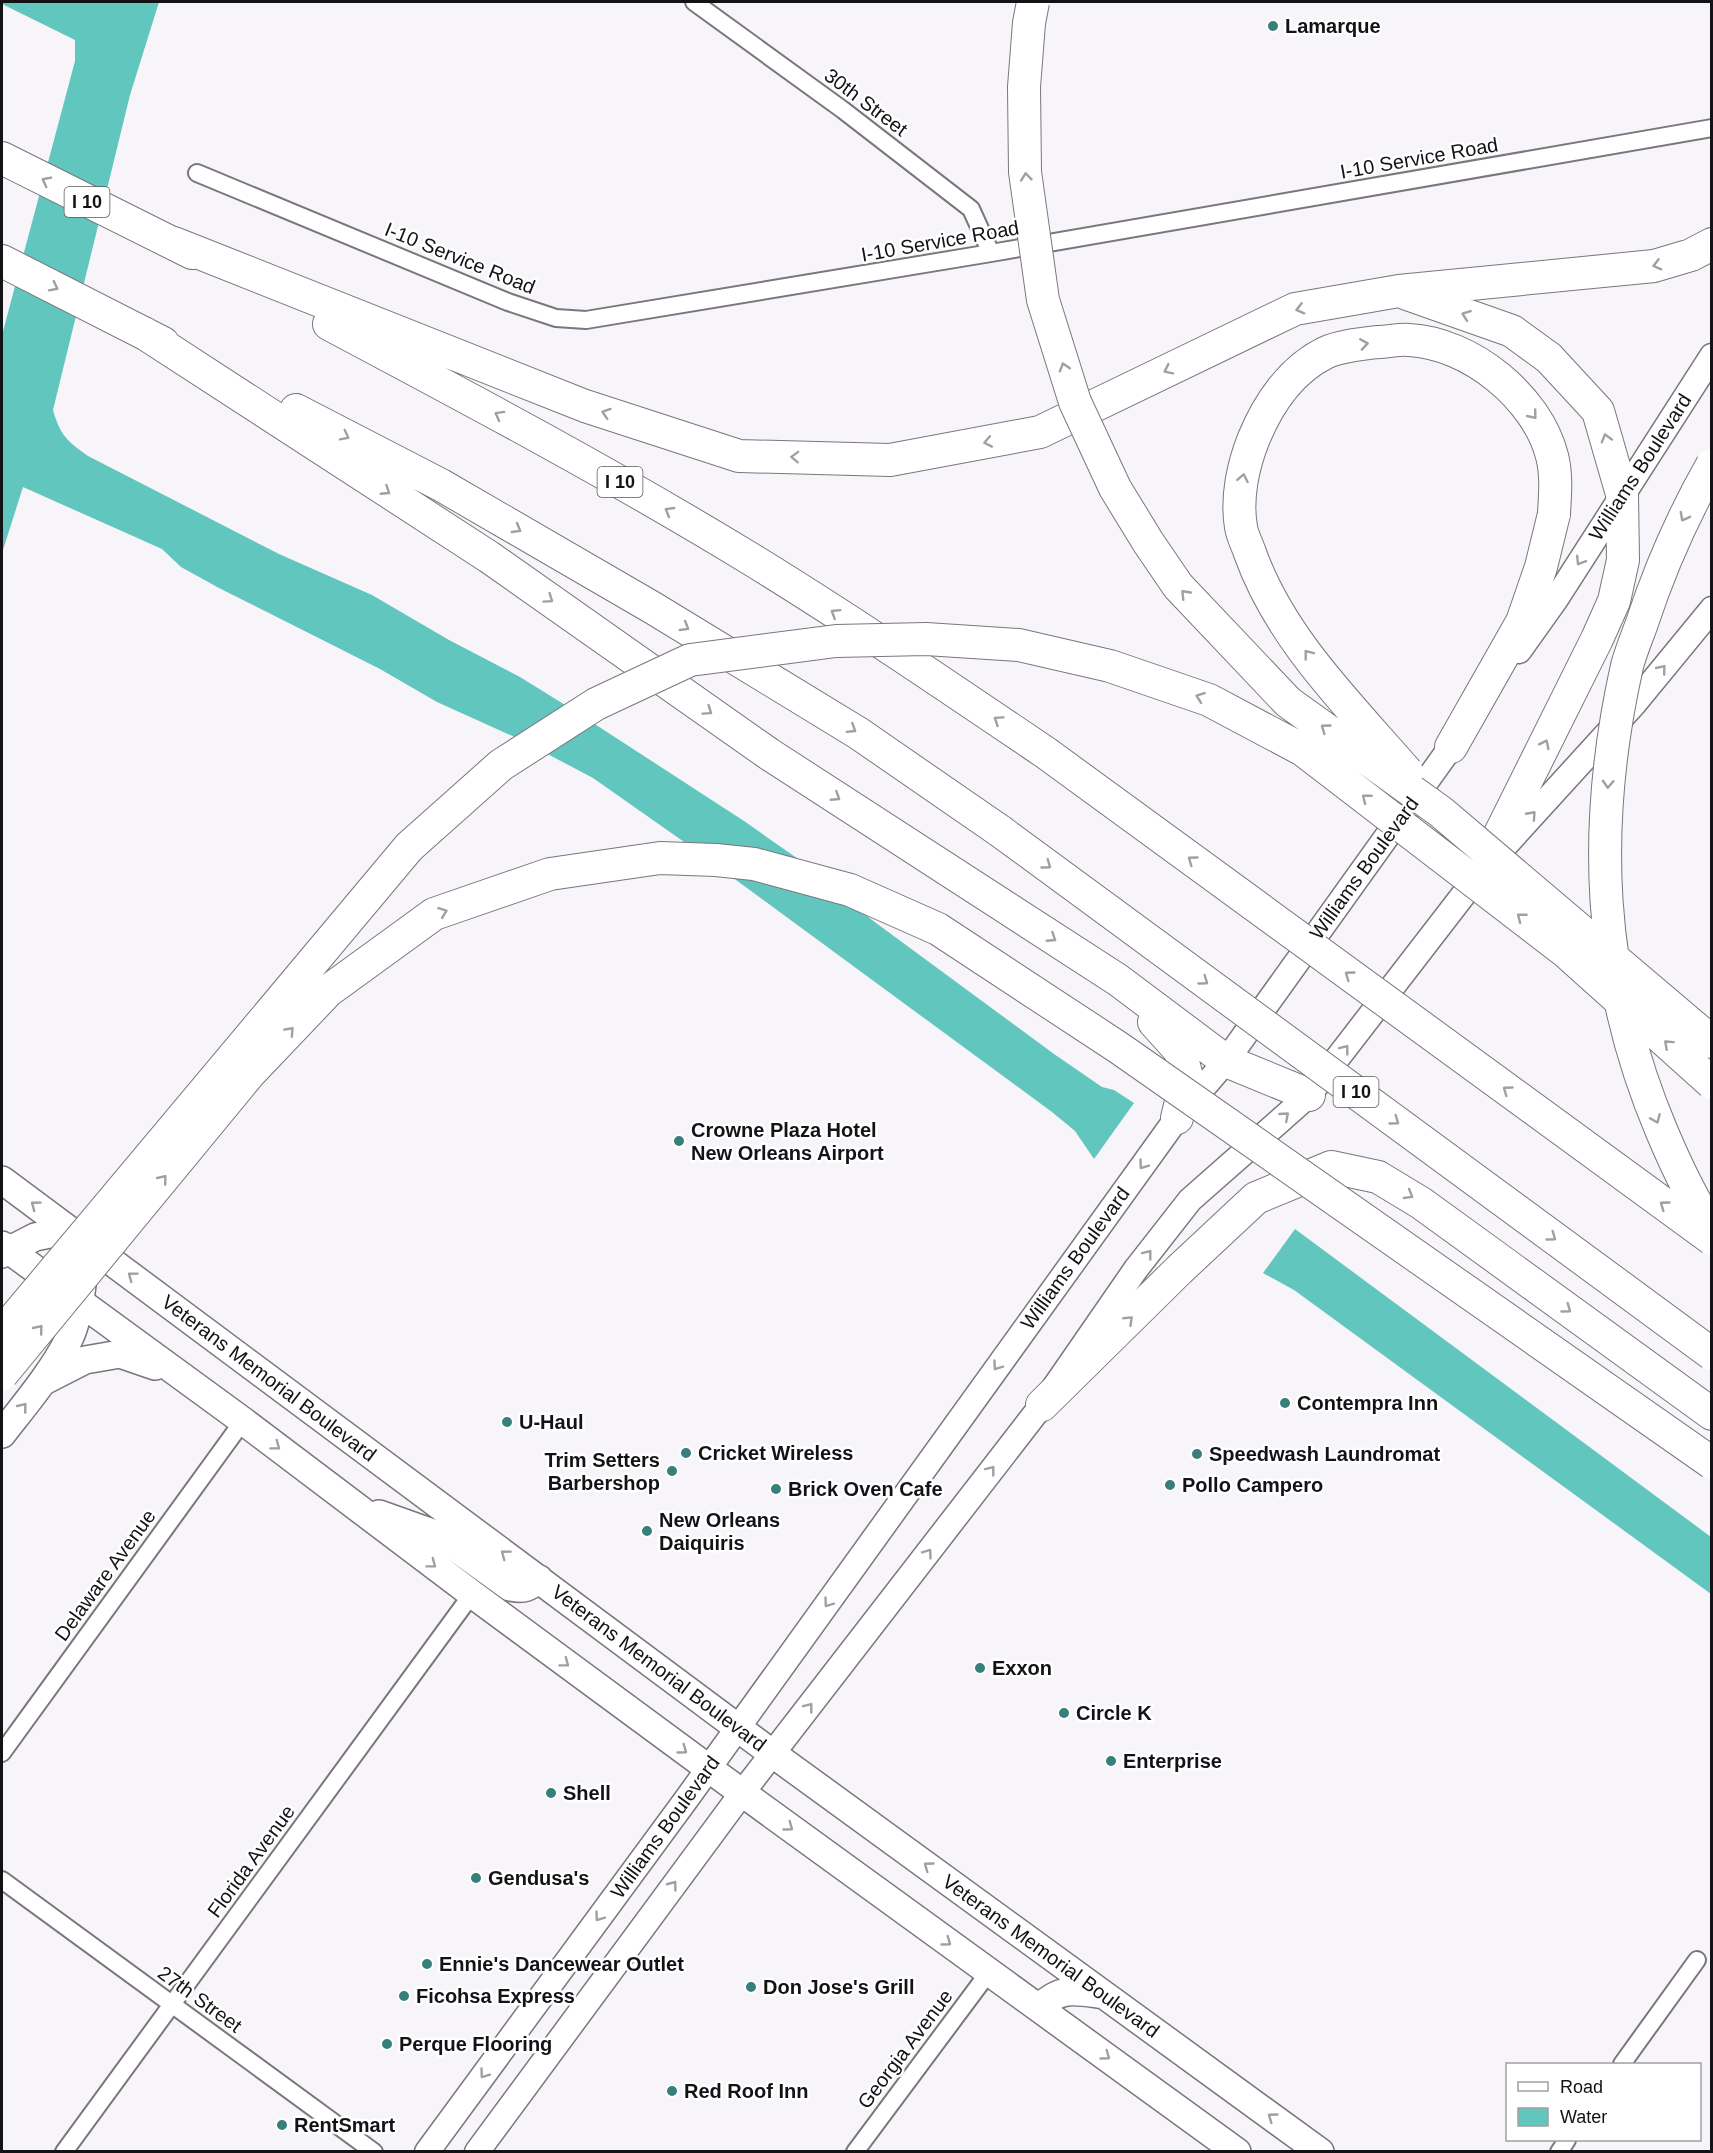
<svg xmlns="http://www.w3.org/2000/svg" width="1713" height="2153" font-family="Helvetica,sans-serif">
	<rect width="100%" height="100%" fill="#f7f4fa"/>
	<path fill="#60c6be" d="M2,2H159L130,95L53,410C60,435 67,441 88,456L279,554L372,595L449,640L520,677L570,708L744,821L811,868L872,920L1054,1054L1102,1087L1114,1090L1134,1103L1094,1159L1075,1131L1052,1112L687,844L593,778L519,739L437,702L380,669L219,588L181,567L162,549L23,487L2,553V335L75,61V40L2,4Z
		M1295,1229L1711,1537V1594L1294,1290L1263,1273Z"/>
	<g fill="none" stroke-linecap="round" stroke-linejoin="round">
		<g stroke="#7a767c" stroke-width="20">
			<path id="street" d="M694,2L843,110L971,209L991,253
				M197,173L508,302L556,318L586,320L991,253L1712,128
				M2,1753L243,1421
				M2,1880L374,2152
				M1622,2064L1697,1960
				M64,2152L472,1594
				M855,2152L989,1972
				M1559,2152L1567,2140"/>
		</g>
		<g stroke="#7a767c" stroke-width="27">
			<path id="secondary" d="M1519,651L1556,599L1712,356
				M427,2152L688,1797L1177,1118L1226,1061L1461,733
				M477,2152L742,1793L1042,1405L1136,1269L1190,1200L1309,1095L1481,872L1634,704L1712,609"/>
		</g>
		<g stroke="#7a767c" stroke-width="30">
			<path id="primary" d="M2,1180L773,1754L1320,2152
				M2,1245L243,1421L472,1594L708,1768L1237,2152
				M2,1254L35,1237L69,1230
				M44,1381L85,1360L120,1354L155,1366
				M2,1434C26,1403 51,1374 69,1339C77,1323 80,1302 82,1285
				M379,1514L438,1535L510,1587C524,1590 528,1588 539,1579
				M1039,2008C1061,1986 1075,1991 1104,1995"/>
		</g>
		<g stroke="#7a767c" stroke-width="34">
			<path id="highway" d="M2,158L192,253
				M174,243L585,406L739,456L890,460L1040,432L1295,309L1399,291L1654,266L1691,255L1712,244
				M2,261L163,343
				M1407,294L1512,331L1549,358L1598,411L1622,494L1623,560L1614,601L1597,639L1481,872
				M329,324C472,400 615,476 754,561C853,622 950,688 1046,753
				M144,333L489,557L769,754L1118,980L1226,1061L1309,1095
				M296,410L441,485L653,608L858,733L1000,831
				M1451,747L1522,622L1541,567L1554,514
				M1154,1022L1180,1051L1187,1077L1177,1118
				M1042,1405L1179,1270L1256,1198L1331,1167L1378,1177L1421,1203L1712,1414"/>
		</g>
		<use href="#street" stroke="#fff" stroke-width="16"/>
		<use href="#secondary" stroke="#fff" stroke-width="24"/>
		<use href="#primary" stroke="#fff" stroke-width="27"/>
		<use href="#highway" stroke="#fff" stroke-width="32"/>
		<g stroke="#7a767c" stroke-width="34" stroke-linecap="butt">
			<path id="highway-bridge" d="M1033,2L1029,23L1024,87L1025,172L1043,300L1075,402L1115,488L1148,542L1178,586L1288,702L1441,812L1712,1042
				M1712,465C1683,516 1660,568 1642,623C1637,637 1631,651 1627,666C1591,827 1597,979 1662,1132C1676,1165 1692,1200 1712,1229
				M1046,753L1712,1239
				M1407,772C1349,705 1280,638 1250,553C1247,544 1242,535 1241,527C1236,498 1243,465 1254,438C1268,404 1291,370 1325,353C1340,346 1361,344 1378,342C1388,342 1399,339 1409,340C1470,343 1537,397 1552,456C1557,475 1555,495 1554,514
				M1000,831L1712,1354
				M2,1333L409,847L501,765L596,704L690,660L836,641L926,639L1019,645L1110,666L1209,700L1303,750L1566,952L1712,1083
				M2,1374L249,1074L328,991L434,914L550,874L660,858L716,860L754,864L850,890L938,929L1119,1048L1712,1463"/>
		</g>
		<use href="#highway-bridge" stroke="#fff" stroke-width="32"/>
	</g>
	<defs><path id="oneway-chevron" d="M-2-3.5L2.5 0L-2 3.5" fill="none" stroke-width="1.6" stroke-linecap="round" stroke-linejoin="round" transform="scale(1.5)"/></defs>
	<g stroke="#a1a0a1">
		<use href="#oneway-chevron" transform="translate(1026 177) rotate(-96)"/>
		<use href="#oneway-chevron" transform="translate(46 181) rotate(-153)"/>
		<use href="#oneway-chevron" transform="translate(1657 265) rotate(166)"/>
		<use href="#oneway-chevron" transform="translate(54 287) rotate(27)"/>
		<use href="#oneway-chevron" transform="translate(1300 309) rotate(166)"/>
		<use href="#oneway-chevron" transform="translate(1466 315) rotate(-160)"/>
		<use href="#oneway-chevron" transform="translate(1364 344) rotate(-9)"/>
		<use href="#oneway-chevron" transform="translate(1064 367) rotate(-107)"/>
		<use href="#oneway-chevron" transform="translate(1168 370) rotate(154)"/>
		<use href="#oneway-chevron" transform="translate(606 413) rotate(-162)"/>
		<use href="#oneway-chevron" transform="translate(499 415) rotate(-151)"/>
		<use href="#oneway-chevron" transform="translate(1533 415) rotate(51)"/>
		<use href="#oneway-chevron" transform="translate(345 436) rotate(27)"/>
		<use href="#oneway-chevron" transform="translate(1606 438) rotate(-106)"/>
		<use href="#oneway-chevron" transform="translate(988 442) rotate(169)"/>
		<use href="#oneway-chevron" transform="translate(795 457) rotate(-178)"/>
		<use href="#oneway-chevron" transform="translate(1243 478) rotate(-79)"/>
		<use href="#oneway-chevron" transform="translate(386 491) rotate(33)"/>
		<use href="#oneway-chevron" transform="translate(669 511) rotate(-149)"/>
		<use href="#oneway-chevron" transform="translate(1684 517) rotate(118)"/>
		<use href="#oneway-chevron" transform="translate(517 529) rotate(30)"/>
		<use href="#oneway-chevron" transform="translate(1580 561) rotate(122)"/>
		<use href="#oneway-chevron" transform="translate(1185 594) rotate(-134)"/>
		<use href="#oneway-chevron" transform="translate(549 599) rotate(35)"/>
		<use href="#oneway-chevron" transform="translate(835 613) rotate(-148)"/>
		<use href="#oneway-chevron" transform="translate(685 627) rotate(31)"/>
		<use href="#oneway-chevron" transform="translate(1308 654) rotate(-128)"/>
		<use href="#oneway-chevron" transform="translate(1662 669) rotate(-51)"/>
		<use href="#oneway-chevron" transform="translate(1200 697) rotate(-160)"/>
		<use href="#oneway-chevron" transform="translate(708 711) rotate(35)"/>
		<use href="#oneway-chevron" transform="translate(998 720) rotate(-146)"/>
		<use href="#oneway-chevron" transform="translate(1325 728) rotate(-144)"/>
		<use href="#oneway-chevron" transform="translate(852 729) rotate(32)"/>
		<use href="#oneway-chevron" transform="translate(1545 744) rotate(-63)"/>
		<use href="#oneway-chevron" transform="translate(1608 784) rotate(93)"/>
		<use href="#oneway-chevron" transform="translate(836 797) rotate(33)"/>
		<use href="#oneway-chevron" transform="translate(1366 798) rotate(-142)"/>
		<use href="#oneway-chevron" transform="translate(1532 815) rotate(-48)"/>
		<use href="#oneway-chevron" transform="translate(1192 860) rotate(-144)"/>
		<use href="#oneway-chevron" transform="translate(1047 865) rotate(36)"/>
		<use href="#oneway-chevron" transform="translate(443 912) rotate(-21)"/>
		<use href="#oneway-chevron" transform="translate(1521 917) rotate(-142)"/>
		<use href="#oneway-chevron" transform="translate(1052 938) rotate(33)"/>
		<use href="#oneway-chevron" transform="translate(1349 975) rotate(-144)"/>
		<use href="#oneway-chevron" transform="translate(1204 981) rotate(36)"/>
		<use href="#oneway-chevron" transform="translate(290 1031) rotate(-47)"/>
		<use href="#oneway-chevron" transform="translate(1668 1044) rotate(-138)"/>
		<use href="#oneway-chevron" transform="translate(1345 1049) rotate(-52)"/>
		<use href="#oneway-chevron" transform="translate(1507 1090) rotate(-144)"/>
		<use href="#oneway-chevron" transform="translate(1285 1116) rotate(-41)"/>
		<use href="#oneway-chevron" transform="translate(1656 1119) rotate(67)"/>
		<use href="#oneway-chevron" transform="translate(1395 1121) rotate(36)"/>
		<use href="#oneway-chevron" transform="translate(1143 1165) rotate(126)"/>
		<use href="#oneway-chevron" transform="translate(163 1179) rotate(-51)"/>
		<use href="#oneway-chevron" transform="translate(1409 1195) rotate(31)"/>
		<use href="#oneway-chevron" transform="translate(35 1205) rotate(-143)"/>
		<use href="#oneway-chevron" transform="translate(1664 1205) rotate(-144)"/>
		<use href="#oneway-chevron" transform="translate(1552 1237) rotate(36)"/>
		<use href="#oneway-chevron" transform="translate(1148 1254) rotate(-52)"/>
		<use href="#oneway-chevron" transform="translate(132 1276) rotate(-143)"/>
		<use href="#oneway-chevron" transform="translate(1567 1309) rotate(36)"/>
		<use href="#oneway-chevron" transform="translate(1129 1320) rotate(-44)"/>
		<use href="#oneway-chevron" transform="translate(39 1329) rotate(-51)"/>
		<use href="#oneway-chevron" transform="translate(997 1366) rotate(125)"/>
		<use href="#oneway-chevron" transform="translate(23 1407) rotate(-51)"/>
		<use href="#oneway-chevron" transform="translate(276 1446) rotate(37)"/>
		<use href="#oneway-chevron" transform="translate(991 1470) rotate(-52)"/>
		<use href="#oneway-chevron" transform="translate(928 1553) rotate(-54)"/>
		<use href="#oneway-chevron" transform="translate(505 1554) rotate(-143)"/>
		<use href="#oneway-chevron" transform="translate(432 1564) rotate(37)"/>
		<use href="#oneway-chevron" transform="translate(828 1603) rotate(126)"/>
		<use href="#oneway-chevron" transform="translate(565 1663) rotate(37)"/>
		<use href="#oneway-chevron" transform="translate(809 1707) rotate(-52)"/>
		<use href="#oneway-chevron" transform="translate(683 1750) rotate(36)"/>
		<use href="#oneway-chevron" transform="translate(789 1827) rotate(36)"/>
		<use href="#oneway-chevron" transform="translate(928 1866) rotate(-144)"/>
		<use href="#oneway-chevron" transform="translate(673 1885) rotate(-53)"/>
		<use href="#oneway-chevron" transform="translate(599 1917) rotate(126)"/>
		<use href="#oneway-chevron" transform="translate(947 1942) rotate(36)"/>
		<use href="#oneway-chevron" transform="translate(1106 2056) rotate(36)"/>
		<use href="#oneway-chevron" transform="translate(484 2074) rotate(126)"/>
		<use href="#oneway-chevron" transform="translate(1272 2117) rotate(-144)"/>
	</g>
	<g fill="#377f7a" stroke="#fff" stroke-width="2">
		<circle cx="1273" cy="26" r="6"/>
		<circle cx="679" cy="1141" r="6"/>
		<circle cx="1285" cy="1403" r="6"/>
		<circle cx="507" cy="1422" r="6"/>
		<circle cx="686" cy="1453" r="6"/>
		<circle cx="1197" cy="1454" r="6"/>
		<circle cx="672" cy="1471" r="6"/>
		<circle cx="1170" cy="1485" r="6"/>
		<circle cx="776" cy="1489" r="6"/>
		<circle cx="647" cy="1531" r="6"/>
		<circle cx="980" cy="1668" r="6"/>
		<circle cx="1064" cy="1713" r="6"/>
		<circle cx="1111" cy="1761" r="6"/>
		<circle cx="551" cy="1793" r="6"/>
		<circle cx="476" cy="1878" r="6"/>
		<circle cx="427" cy="1964" r="6"/>
		<circle cx="751" cy="1987" r="6"/>
		<circle cx="404" cy="1996" r="6"/>
		<circle cx="387" cy="2044" r="6"/>
		<circle cx="672" cy="2091" r="6"/>
		<circle cx="282" cy="2125" r="6"/>
	</g>
	<g text-anchor="middle" dominant-baseline="central" stroke-width="5" stroke-linejoin="round" paint-order="stroke">
		<g fill="#fff" stroke="#5a595a" stroke-width="1.5">
			<rect x="64.5" y="187" width="45" height="30" rx="4.5"/>
			<rect x="597.5" y="467" width="45" height="30" rx="4.5"/>
			<rect x="1333.5" y="1077" width="45" height="30" rx="4.5"/>
		</g>
		<g font-size="18" font-weight="bold" fill="#131214">
			<text x="87" y="202">I 10</text>
			<text x="620" y="482">I 10</text>
			<text x="1356" y="1092">I 10</text>
		</g>
		<g font-size="20" font-weight="bold" fill="#131214" stroke="#fff" text-anchor="start">
			<text x="1285" y="26">Lamarque</text>
			<text x="691" y="1130">Crowne Plaza Hotel<tspan x="691" dy="23">New Orleans Airport</tspan></text>
			<text x="1297" y="1403">Contempra Inn</text>
			<text x="519" y="1422">U-Haul</text>
			<text x="698" y="1453">Cricket Wireless</text>
			<text x="1209" y="1454">Speedwash Laundromat</text>
			<text x="660" y="1460" text-anchor="end">Trim Setters<tspan x="660" dy="23">Barbershop</tspan></text>
			<text x="1182" y="1485">Pollo Campero</text>
			<text x="788" y="1489">Brick Oven Cafe</text>
			<text x="659" y="1520">New Orleans<tspan x="659" dy="23">Daiquiris</tspan></text>
			<text x="992" y="1668">Exxon</text>
			<text x="1076" y="1713">Circle K</text>
			<text x="1123" y="1761">Enterprise</text>
			<text x="563" y="1793">Shell</text>
			<text x="488" y="1878">Gendusa's</text>
			<text x="439" y="1964">Ennie's Dancewear Outlet</text>
			<text x="763" y="1987">Don Jose's Grill</text>
			<text x="416" y="1996">Ficohsa Express</text>
			<text x="399" y="2044">Perque Flooring</text>
			<text x="684" y="2091">Red Roof Inn</text>
			<text x="294" y="2125">RentSmart</text>
		</g>
		<g font-size="20" fill="#131214" stroke="#fff">
			<text transform="translate(866 102) rotate(37)">30th Street</text>
			<text transform="translate(1419 158) rotate(-10)">I-10 Service Road</text>
			<text transform="translate(940 241) rotate(-10)">I-10 Service Road</text>
			<text transform="translate(460 258) rotate(22)">I-10 Service Road</text>
			<text transform="translate(1640 467) rotate(-57)">Williams Boulevard</text>
			<text transform="translate(1364 868) rotate(-54)">Williams Boulevard</text>
			<text transform="translate(1075 1258) rotate(-54)">Williams Boulevard</text>
			<text transform="translate(269 1378) rotate(37)">Veterans Memorial Boulevard</text>
			<text transform="translate(105 1575) rotate(-54)">Delaware Avenue</text>
			<text transform="translate(659 1668) rotate(37)">Veterans Memorial Boulevard</text>
			<text transform="translate(665 1827) rotate(-54)">Williams Boulevard</text>
			<text transform="translate(251 1861) rotate(-54)">Florida Avenue</text>
			<text transform="translate(1051 1956) rotate(36)">Veterans Memorial Boulevard</text>
			<text transform="translate(200 1999) rotate(36)">27th Street</text>
			<text transform="translate(905 2049) rotate(-53)">Georgia Avenue</text>
		</g>
	</g>
	<rect width="1713" height="2153" fill="none" stroke="#131214" stroke-width="6"/>
	<rect x="1506" y="2063" width="195" height="78" fill="#ffffff" stroke="#a1a0a1" stroke-width="1.5"/>
	<rect x="1518" y="2082" width="30" height="9" fill="#ffffff" stroke="#a1a0a1" stroke-width="1.5"/>
	<text x="1560" y="2093" font-size="18" fill="#131214">Road</text>
	<rect x="1518" y="2108" width="30" height="18" fill="#60c6be" stroke="#a1a0a1" stroke-width="1.5"/>
	<text x="1560" y="2123" font-size="18" fill="#131214">Water</text>
</svg>
